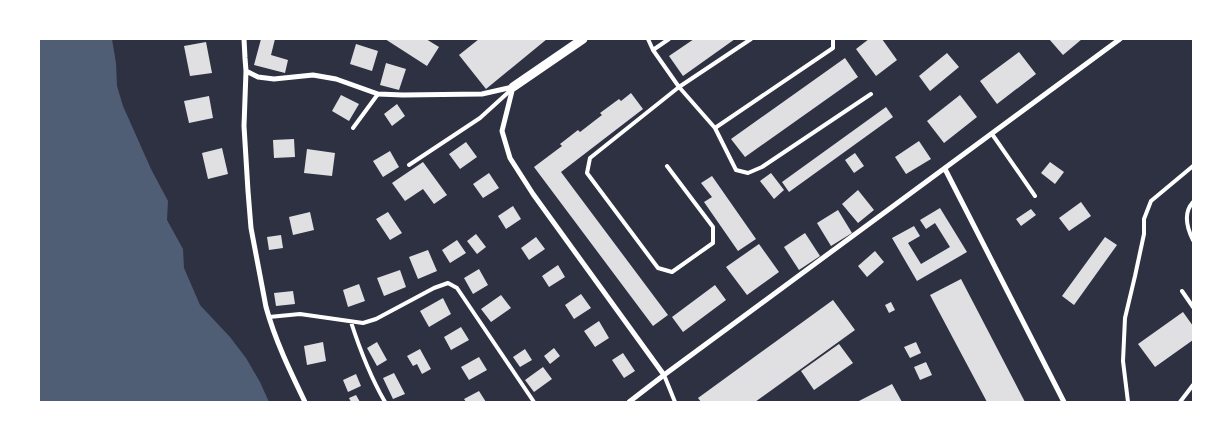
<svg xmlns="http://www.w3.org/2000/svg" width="1232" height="441" font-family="'Nunito Sans',sans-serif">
	<rect width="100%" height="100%" fill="#2d3142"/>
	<path fill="#4f5d75" d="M39,39H112L116,63L117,86L123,106L151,169L168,201L167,220L183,249L184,268L200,305L230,337L246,358L260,382L269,402H39Z"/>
	<path fill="#e0e0e3" d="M261,39H275L271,55L288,60L285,73L254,65Z
		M385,39H426L439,47L427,66Z
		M479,39H547L486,89L459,55Z
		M694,39H735L683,76L669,56Z
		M869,39H882L897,60L876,76L856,49Z
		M1049,39H1082L1063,55Z
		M206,42L212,73L190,76L184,46Z
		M356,44L378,51L372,71L350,64Z
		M1019,52L1036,74L997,104L980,81Z
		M947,53L959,67L930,91L919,76Z
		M845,58L858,77L745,157L731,139Z
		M386,63L406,69L399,90L380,85Z
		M631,93L643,109L561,172L668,315L653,326L534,167L562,146L560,144L578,130L580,132L602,115L600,113L619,99L621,101Z
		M341,95L359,104L349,121L332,111Z
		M960,95L977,117L944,143L927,121Z
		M209,96L213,118L189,123L184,101Z
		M397,104L405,116L392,126L384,114Z
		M886,107L893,117L789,192L782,182Z
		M294,139L295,157L274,158L273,140Z
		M919,141L931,159L906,174L895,157Z
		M466,142L477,157L460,169L449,154Z
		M222,148L228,174L208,179L202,153Z
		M307,149L335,153L332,176L304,173Z
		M390,151L399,167L383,177L373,161Z
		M855,153L864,166L854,173L845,160Z
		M423,162L447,195L434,204L423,189L405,201L392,183Z
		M1050,162L1064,172L1055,184L1041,173Z
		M489,173L499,188L483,198L473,184Z
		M771,173L784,190L774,199L760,181Z
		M712,176L756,239L738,251L704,202L712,197L701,183Z
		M858,190L874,210L858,223L842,204Z
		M1081,202L1091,216L1069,231L1059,218Z
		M513,206L521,219L506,229L498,216Z
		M940,208L967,252L917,281L892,238L914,226L920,236L908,243L921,264L950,247L935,223L926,229L920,220Z
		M1031,209L1036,215L1021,226L1016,219Z
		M838,210L852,233L831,246L817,223Z
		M310,212L314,230L293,235L289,217Z
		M388,212L402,233L390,240L376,219Z
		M805,233L820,256L799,270L784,247Z
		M476,234L486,247L477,254L467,241Z
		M281,235L283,248L269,250L267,237Z
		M536,237L545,249L529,260L521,248Z
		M1105,237L1117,245L1074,305L1062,296Z
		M457,240L466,253L450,263L442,250Z
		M759,244L779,272L747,295L726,267Z
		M428,250L437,271L418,279L409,257Z
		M875,251L884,262L867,277L858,266Z
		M558,265L565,277L549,287L542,276Z
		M479,269L488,285L473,294L464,278Z
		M400,270L406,287L384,296L377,278Z
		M961,279L1025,402H987L930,295Z
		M359,284L365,301L348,307L343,290Z
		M715,285L726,300L683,332L672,317Z
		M293,291L295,304L276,306L274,293Z
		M581,294L591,308L574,319L565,305Z
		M501,295L511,308L491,322L481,309Z
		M443,298L451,314L429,327L420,311Z
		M833,300L855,330L755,402H701L698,398Z
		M891,302L895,310L889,313L885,305Z
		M1183,312L1193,326V340L1155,367L1138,344Z
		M599,321L609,338L595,347L584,331Z
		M461,327L469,340L451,350L444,337Z
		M323,342L326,361L307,365L304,346Z
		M377,342L387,360L377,366L367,348Z
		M916,342L921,353L910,358L904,347Z
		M839,344L853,363L814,390L801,371Z
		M554,348L560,356L550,364L544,356Z
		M420,349L431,369L422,374L417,364L413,366L407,356Z
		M525,349L532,360L520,367L513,357Z
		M623,353L635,371L624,378L612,360Z
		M479,357L487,370L469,380L461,367Z
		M926,362L932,375L920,380L914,367Z
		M543,367L552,379L534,392L525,380Z
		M394,373L405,394L393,399L383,378Z
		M356,374L361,386L348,392L343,380Z
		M892,384L902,402H857Z
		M479,391L486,402H466L464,399Z
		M356,395L360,402H351L349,398Z"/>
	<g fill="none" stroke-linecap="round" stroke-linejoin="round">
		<path stroke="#fff" stroke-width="4" d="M648,39L653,50
			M669,39L653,50L679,87L715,128L736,170L748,173L762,167L871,94
			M353,128L378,94
			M715,128L833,48V39
			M992,134L1035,196
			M409,165L480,118L512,89
			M667,166L713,227V243L672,272L658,268L587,173L590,158L679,87L751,39
			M1193,202C1183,213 1187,228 1193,240
			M1182,291L1193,307
			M269,317L300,314L363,323L376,319L434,288L448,283L457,288L534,402
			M351,322C360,350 370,376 385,402
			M664,375L675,402
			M1128,402L1123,361L1125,318L1135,276L1144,234V219L1151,201L1193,166
			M1180,402L1193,385"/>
		<path stroke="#fff" stroke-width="5" d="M244,39L245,58L246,71L244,126L248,191L251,228L266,307C275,340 290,371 305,402
			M246,71L258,77L274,79L313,75L336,79L378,94L403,95L482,94L513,87L502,131L510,158L533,194L664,375
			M945,169L1064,402
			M629,402L664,375L1120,39"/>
		<path stroke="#fff" stroke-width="9" d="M513,87L583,39"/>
	</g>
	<rect width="1232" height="441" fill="none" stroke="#ffffff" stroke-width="80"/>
</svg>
